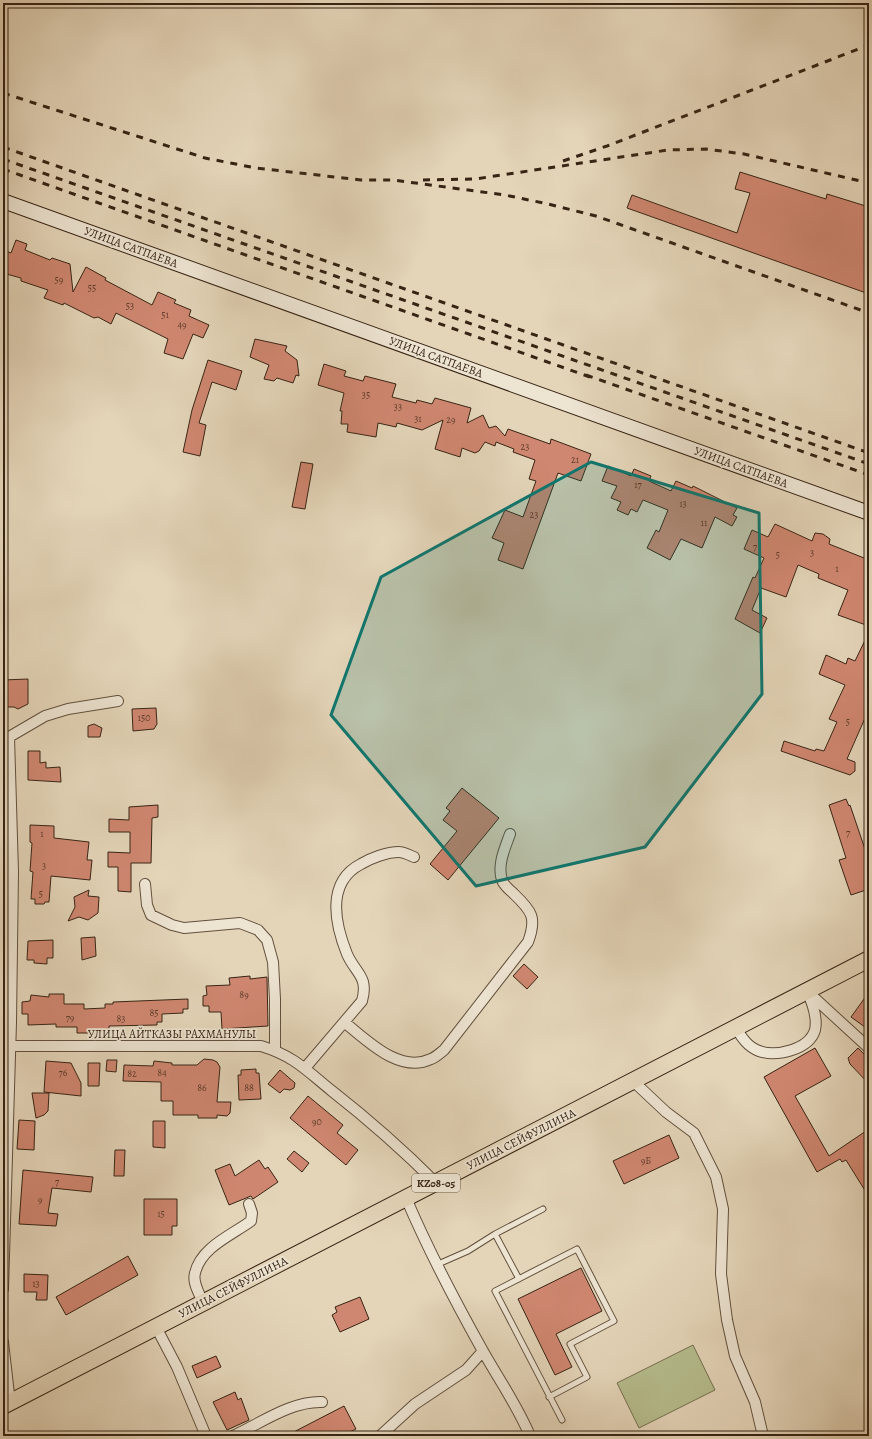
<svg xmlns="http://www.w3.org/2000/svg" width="872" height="1439" font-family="Alegreya,serif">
	<rect width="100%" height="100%" fill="#e4d5b9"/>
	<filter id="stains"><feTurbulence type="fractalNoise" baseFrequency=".005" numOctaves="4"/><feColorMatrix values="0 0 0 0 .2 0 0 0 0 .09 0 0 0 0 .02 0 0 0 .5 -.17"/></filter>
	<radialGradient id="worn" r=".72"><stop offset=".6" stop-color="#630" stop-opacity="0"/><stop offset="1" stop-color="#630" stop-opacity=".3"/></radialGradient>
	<path fill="#b6bd8e" stroke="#767051" d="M693,1345L715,1390L639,1428L617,1383Z"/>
	<path fill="#d08771" stroke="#372414" d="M740,172L826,199L827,194L869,207V294L627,208L632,195L737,233L750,193L735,189Z
		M16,240L27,244L25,250L50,260L52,258L70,264L73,292L86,267L106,278L105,280L152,305L158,292L176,300L174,303L191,310L189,316L209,325L203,338L193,334L183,359L164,353L168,339L116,313L111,324L98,317L94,318L64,303L63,305L44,298L48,290L21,281V278L3,273V250L11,253Z
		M255,339L287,346L285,351L297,360L299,376L296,375L293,383L277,378L274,381L264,379L269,365L250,357Z
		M208,360L242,371L236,390L212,382L199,423L206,425L200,456L183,452L192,410Z
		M324,364L346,371L344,376L363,381L365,376L396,384L392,397L416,403L417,400L432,404L435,398L471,408L467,423L483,415L489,428L496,426L505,436L508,429L550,444L551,439L591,454L581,481L558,473L523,569L498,560L504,543L492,538L505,510L523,517L536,481L529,479L535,460L513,452L514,449L496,442L495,446L485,442L479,451L475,453L462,448L460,457L435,449L443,420L422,430L397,423L396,427L378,423L376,437L347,432L348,424H341L342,411H340L344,393L318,385Z
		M301,462L313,464L305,509L292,507Z
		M608,466L631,476L634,469L651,476L649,481L671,491L676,481L692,488L693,486L737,508L733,515L737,517L732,526L715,517L702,548L681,539L670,560L647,548L656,530L659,532L668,510L643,500L637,512L631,509L628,515L617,510L621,502L611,498L617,486L602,481Z
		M775,524L812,541L815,533L823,534L830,539L829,544L869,560V571L865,580L869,582L866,625L838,615L848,590L818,578L819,574L798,565L786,597L761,588L752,610L767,618L760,633L735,619L753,577L755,578L764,558L744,549L752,530L768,537Z
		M869,632V709L847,759L855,762V771L850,775L781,751L784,741L815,751L816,749L824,751L837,722L829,719L845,685L819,674L826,655L846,664L848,658L855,661Z
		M28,679V704L18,709L14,707H3V680Z
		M156,708L157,724L154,729L133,731L132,709Z
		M94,724L102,728L100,737H88V726Z
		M28,751H40V763L46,762V768L60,767L61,782L28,780Z
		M462,788L499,818L448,880L430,864L457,831L443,820L450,811L446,808Z
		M846,799L849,806L850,805L869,861V889L851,895L839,860L846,858L829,805Z
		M158,805V817L152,818L151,863H131V892L118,891V867H108V852L130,853V832H109V819L129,820V807Z
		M30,825L54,826V838L89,842L87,860H92L90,880L51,876L49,902H45L44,904H35V899H31L33,872L30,871L32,843L30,842Z
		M89,890L88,896L99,897L98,913L88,920L79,917L68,921L75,907L74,897Z
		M95,937L96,956L82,960L81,938Z
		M53,940V958H47V964L34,963V960H27L28,941Z
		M524,964L538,977L527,989L513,976Z
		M250,976V979L267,977L268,1026L222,1029L221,1012H209V1006H203V996L207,995L206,986L230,985L229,978Z
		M869,992V1030L851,1017Z
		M49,994H64V1004H84V1009L105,1008V1004H113V1002L188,999V1009H183V1013L162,1014V1022H157V1025L109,1026V1033H77V1027H56V1024L28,1025V1014H22V1002L30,1001L31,995L49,997Z
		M815,1048L831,1076L795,1096L829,1156L869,1129V1197L846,1160L842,1162L840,1159L817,1172L764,1077Z
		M858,1048L869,1059V1084L850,1064L848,1058Z
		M204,1059L213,1060L217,1062L220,1067L217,1102H231L230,1113L227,1116L217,1115V1118H198V1115H173V1101H161V1082L123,1081L124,1065L153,1066L154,1061L172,1063V1065H197Z
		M107,1060H117L116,1072L106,1071Z
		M46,1061L71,1063L81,1083V1096L44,1092Z
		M88,1063H100L99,1086H88Z
		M256,1069V1073H259L261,1099L239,1100L238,1075H241V1070Z
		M280,1070L295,1083L294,1088L290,1090L284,1089L280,1093L268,1084Z
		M32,1093H49L48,1111L44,1115L36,1118Z
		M308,1096L343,1125L337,1133L358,1150L346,1165L290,1118Z
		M19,1120L35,1121L34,1150L17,1149Z
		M153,1121H165V1148L153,1147Z
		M669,1135L679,1158L624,1184L613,1161Z
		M115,1150H125L124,1176H114Z
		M294,1151L309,1163L302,1172L287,1159Z
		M259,1160L265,1169L268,1167L278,1182L253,1199L251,1196L229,1205L215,1170L230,1164L235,1176Z
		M23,1170L93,1177L91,1192L52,1188L48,1213L58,1214L56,1226L19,1224Z
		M144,1199H177V1226H172V1235H144Z
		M128,1256L138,1275L66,1315L56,1297Z
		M581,1268L602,1311L556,1334L572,1367L555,1375L518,1299Z
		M24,1274L48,1275L47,1300H36L37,1292H24Z
		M360,1297L369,1319L340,1332L332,1315L337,1312L335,1307Z
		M216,1356L221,1367L197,1378L192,1366Z
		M235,1392L238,1400L241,1398L249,1420L227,1430L213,1402Z
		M344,1406L356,1429L341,1436H286Z"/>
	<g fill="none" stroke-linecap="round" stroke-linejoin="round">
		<g stroke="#62503d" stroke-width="7">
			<path id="lane" d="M495,1234L519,1279
				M436,1265L468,1251L495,1234L543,1209
				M549,1397L587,1377L570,1344L614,1321L577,1249L495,1291L562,1420"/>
		</g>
		<g stroke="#62503d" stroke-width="12">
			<path id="street" d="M3,737H9L45,716L68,709L118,701
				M145,884L147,905L151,915L172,925L184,928L240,923L258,930L267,940L273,962L275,999V1051
				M810,994L869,1048
				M344,1022C367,1040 399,1074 431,1059C436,1057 440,1053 444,1050L528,942C537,918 532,911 514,894C510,890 504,886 502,880C497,865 505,848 510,834
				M736,1028C742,1038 748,1047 759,1051C776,1057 809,1050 815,1030C818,1017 812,1002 807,991
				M3,1046H261C294,1056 306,1070 332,1091C369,1120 403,1150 436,1183
				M305,1068L362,1001C369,976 355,973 347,954C335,924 326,882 361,864C371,858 387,852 399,852C404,852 409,855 414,857
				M633,1081L666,1112L694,1133L716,1177L723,1209L721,1274L727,1320L735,1356L755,1402L763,1436
				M406,1198C429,1252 456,1303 484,1353C500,1381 518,1407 530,1436
				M3,1289L11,1022L13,872L9,737
				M203,1303C200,1294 192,1283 195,1273C201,1247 232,1235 251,1221L252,1213L249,1204
				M156,1327L177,1367L206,1436
				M3,1342L10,1403
				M233,1436C261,1423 291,1401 322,1402
				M380,1436L415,1404L466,1370L483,1351"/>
		</g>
		<g stroke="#372414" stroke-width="16">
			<path id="secondary" d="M3,201L869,513"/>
		</g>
		<g stroke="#372414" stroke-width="18">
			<path id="primary" d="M3,1406L869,959"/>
		</g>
		<use href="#lane" stroke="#ede4d2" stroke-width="5"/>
		<use href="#street" stroke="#ede4d2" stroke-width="10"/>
		<use href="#secondary" stroke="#ede4d2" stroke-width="14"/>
		<use href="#primary" stroke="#e4d5b9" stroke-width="16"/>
		<path stroke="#372414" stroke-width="3" stroke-dasharray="7 7" stroke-linecap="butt" d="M3,93L205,158L256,168L361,180H393L505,195L548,204L596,216L869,313
			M3,147L869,453
			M3,159L869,464
			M563,161L607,146L869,45
			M3,169L590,377
			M423,180L475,179L668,150L706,149L744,154L869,183
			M586,375L869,475"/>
	</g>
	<path fill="#0f766e" fill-opacity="0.2" stroke="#0f766e" stroke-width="3" stroke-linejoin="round" d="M591,462L759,513L762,694L645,847L476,886L331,715L381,577Z"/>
	<g text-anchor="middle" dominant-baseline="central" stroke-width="3.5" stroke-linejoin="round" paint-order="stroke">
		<g font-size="10" fill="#5d3d2b">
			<text x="59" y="279">59</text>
			<text x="92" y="287">55</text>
			<text x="130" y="305">53</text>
			<text x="165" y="314">51</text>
			<text x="182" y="324">49</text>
			<text x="366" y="394">35</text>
			<text x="398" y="406">33</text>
			<text x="418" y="418">31</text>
			<text x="451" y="419">29</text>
			<text x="525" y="446">23</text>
			<text x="575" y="459">21</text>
			<text x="638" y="484">17</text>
			<text x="683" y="503">13</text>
			<text x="534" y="514">23</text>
			<text x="704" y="522">11</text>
			<text x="755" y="546">7</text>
			<text x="812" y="552">3</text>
			<text x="778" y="554">5</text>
			<text x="837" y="568">1</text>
			<text x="144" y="717">150</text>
			<text x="848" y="721">5</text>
			<text x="848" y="832">7</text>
			<text x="42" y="833">1</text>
			<text x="44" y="865">3</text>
			<text x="41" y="893">5</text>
			<text x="244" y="994">89</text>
			<text x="154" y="1012">85</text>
			<text x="70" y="1017">79</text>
			<text x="121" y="1018">83</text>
			<text x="63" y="1072">76</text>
			<text x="162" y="1072">84</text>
			<text x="132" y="1073">82</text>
			<text x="202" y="1087">86</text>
			<text x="249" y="1087">88</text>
			<text x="317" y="1121">90</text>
			<text x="646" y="1160">9Б</text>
			<text x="57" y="1181">7</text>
			<text x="40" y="1199">9</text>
			<text x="161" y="1213">15</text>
			<text x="36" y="1283">13</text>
		</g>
		<rect fill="#ede4d2" stroke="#6e5e4d" stroke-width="1" x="412" y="1174" width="48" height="18" rx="3"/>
		<g font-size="11" font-weight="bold" fill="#372414">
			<text x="436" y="1183">KZ08-05</text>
		</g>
		<g font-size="12" fill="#372414" stroke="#ede4d2">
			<text transform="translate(131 247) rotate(20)">УЛИЦА САТПАЕВА</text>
			<text transform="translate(436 357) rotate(20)">УЛИЦА САТПАЕВА</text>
			<text transform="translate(741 467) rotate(20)">УЛИЦА САТПАЕВА</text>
			<text x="172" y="1034">УЛИЦА АЙТКАЗЫ РАХМАНУЛЫ</text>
			<text transform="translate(521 1139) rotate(-27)">УЛИЦА СЕЙФУЛЛИНА</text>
			<text transform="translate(233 1287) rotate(-27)">УЛИЦА СЕЙФУЛЛИНА</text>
		</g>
	</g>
	<rect width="872" height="1439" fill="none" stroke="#e4d5b9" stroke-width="16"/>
	<rect x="4" y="4" width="864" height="1431" fill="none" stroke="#372414" stroke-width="2"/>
	<rect x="8" y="8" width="856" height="1423" fill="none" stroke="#372414"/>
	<rect width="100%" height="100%" filter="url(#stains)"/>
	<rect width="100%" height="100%" fill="url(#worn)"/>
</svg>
